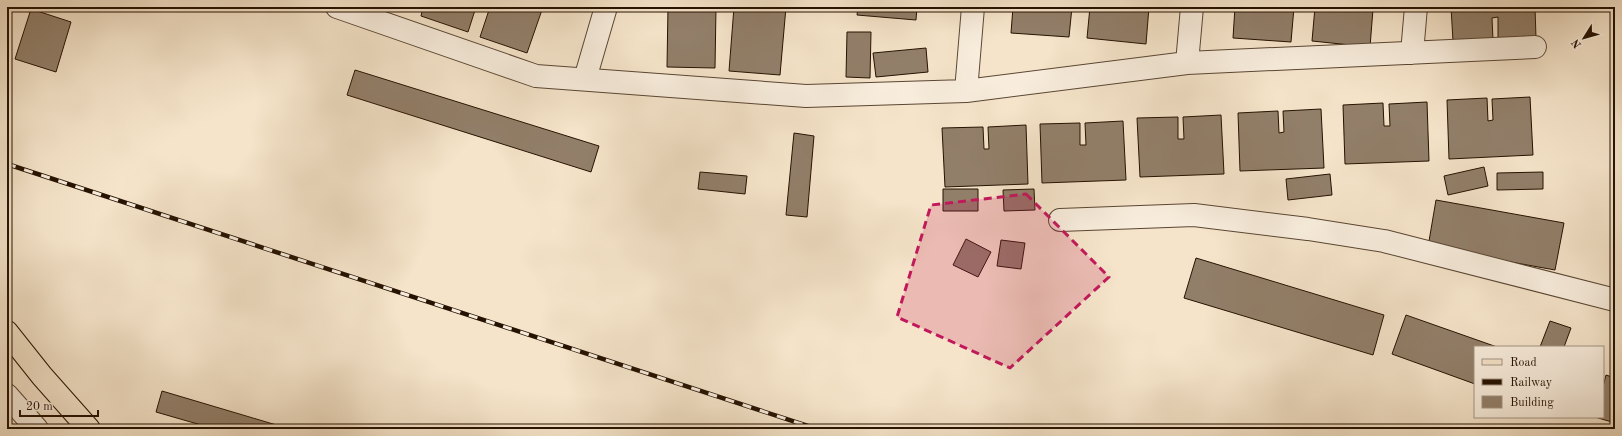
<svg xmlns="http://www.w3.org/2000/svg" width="1622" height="436" font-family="'Old Standard TT',serif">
	<rect width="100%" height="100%" fill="#f5e4ca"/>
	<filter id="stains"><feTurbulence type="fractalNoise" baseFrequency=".005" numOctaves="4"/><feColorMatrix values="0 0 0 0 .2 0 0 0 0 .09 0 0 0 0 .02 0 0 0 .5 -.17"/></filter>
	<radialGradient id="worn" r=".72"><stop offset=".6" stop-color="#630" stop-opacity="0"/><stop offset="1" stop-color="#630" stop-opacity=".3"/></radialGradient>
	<path fill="#927f6a" stroke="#261201" d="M423,7H476L468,32L421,16Z
		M490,7H543L527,53L480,37Z
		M668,7H716L715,68L667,67Z
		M734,7H786L780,75L729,71Z
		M858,7H917L916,20L857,15Z
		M1013,7H1072L1069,37L1011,33Z
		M1090,7H1149L1146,44L1087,38Z
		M1235,7H1294L1291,42L1233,38Z
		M1315,7L1373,9L1370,47L1312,41Z
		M1451,7H1535L1536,38L1498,39V17L1492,18L1493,40L1453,41Z
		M31,9L71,22L56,72L15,59Z
		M847,32H871L870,78L846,77Z
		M926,48L928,72L876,77L873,53Z
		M7,55L12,58L7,67Z
		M355,70L599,146L591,172L347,95Z
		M1530,97L1533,155L1449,159L1447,100L1487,98L1488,121L1493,120L1492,99Z
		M1427,102L1429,161L1345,164L1343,105L1383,103L1384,126H1390L1389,104Z
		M1321,109L1324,168L1240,171L1238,113L1278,111L1279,133L1284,132L1283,111Z
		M1221,115L1224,174L1140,177L1137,118L1178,117V139H1184L1183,117Z
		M1123,121L1126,180L1042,183L1040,124L1080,123V145H1086L1085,123Z
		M1026,125L1028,184L945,187L942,128L983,127L984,149H989L988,127Z
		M794,133L814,136L807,217L786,215Z
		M1484,167L1488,186L1448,195L1444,176Z
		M700,172L747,176L745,194L698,189Z
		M1543,172V189L1497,190V173Z
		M1330,174L1332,195L1288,200L1286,179Z
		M943,189H978V211H943Z
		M1034,189L1035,210L1004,211L1003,190Z
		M1436,200L1564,223L1555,270L1428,247Z
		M966,239L991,252L978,277L953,265Z
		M1001,240L1025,243L1021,269L997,266Z
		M1196,258L1384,315L1373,355L1184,298Z
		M1406,315L1497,347H1475V384L1392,354Z
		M1550,321L1571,328L1564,347H1540Z
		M1606,375L1615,378V423L1595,417H1603V387Z
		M162,391L290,429H215L156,412Z"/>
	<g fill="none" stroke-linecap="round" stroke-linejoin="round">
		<g stroke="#5a4633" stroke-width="24">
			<path id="minor" d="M337,7L536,76L806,96L966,91L1187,63L1535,47
				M1412,53L1416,7
				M1187,63L1192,7
				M585,79L606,7
				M966,91L973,7
				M1060,220L1194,215L1308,229L1384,241L1615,300
				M7,395L37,429"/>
		</g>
		<g stroke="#261201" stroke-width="24">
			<path id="major" d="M7,332L42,376L89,429"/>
		</g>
		<use href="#minor" stroke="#f8eddd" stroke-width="22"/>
		<use href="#major" stroke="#f5e4ca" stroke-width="22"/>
		<g stroke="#261201" stroke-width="4.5">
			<path id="rail" d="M7,164L817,429"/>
		</g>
		<use href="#rail" stroke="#f8eddd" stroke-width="3" stroke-dasharray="9" stroke-linecap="butt"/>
	</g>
	<path fill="#c2185b" fill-opacity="0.2" stroke="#c2185b" stroke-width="3" stroke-dasharray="8 5" stroke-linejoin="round" d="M1026,194L1109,277L1010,368L897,317L931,205Z"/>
	<rect width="1622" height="436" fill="none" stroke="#f5e4ca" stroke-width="24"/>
	<rect x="8" y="8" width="1606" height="420" fill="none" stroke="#261201" stroke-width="2"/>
	<rect x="12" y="12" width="1598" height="412" fill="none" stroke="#261201"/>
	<rect x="1474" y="346" width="130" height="72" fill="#f8eddd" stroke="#a49585"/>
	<rect x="1482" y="359" width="20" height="6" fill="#f5e4ca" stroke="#a49585"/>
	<text x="1510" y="366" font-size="12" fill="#261201">Road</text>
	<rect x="1482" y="379" width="20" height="6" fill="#261201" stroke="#a49585"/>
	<text x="1510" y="386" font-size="12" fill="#261201">Railway</text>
	<rect x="1482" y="396" width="20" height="12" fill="#927f6a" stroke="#a49585"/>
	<text x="1510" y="406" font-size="12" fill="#261201">Building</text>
	<g transform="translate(1584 38) rotate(233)" stroke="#f8eddd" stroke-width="3" paint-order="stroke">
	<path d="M0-3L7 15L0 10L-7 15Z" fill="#261201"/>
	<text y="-6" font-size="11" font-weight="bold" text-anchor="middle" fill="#261201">N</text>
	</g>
	<path d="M20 410v6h78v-6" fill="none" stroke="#261201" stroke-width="2"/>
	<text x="26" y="410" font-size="12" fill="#261201" stroke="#f8eddd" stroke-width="3" paint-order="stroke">20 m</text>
	<rect width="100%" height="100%" filter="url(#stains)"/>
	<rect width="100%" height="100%" fill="url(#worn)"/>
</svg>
